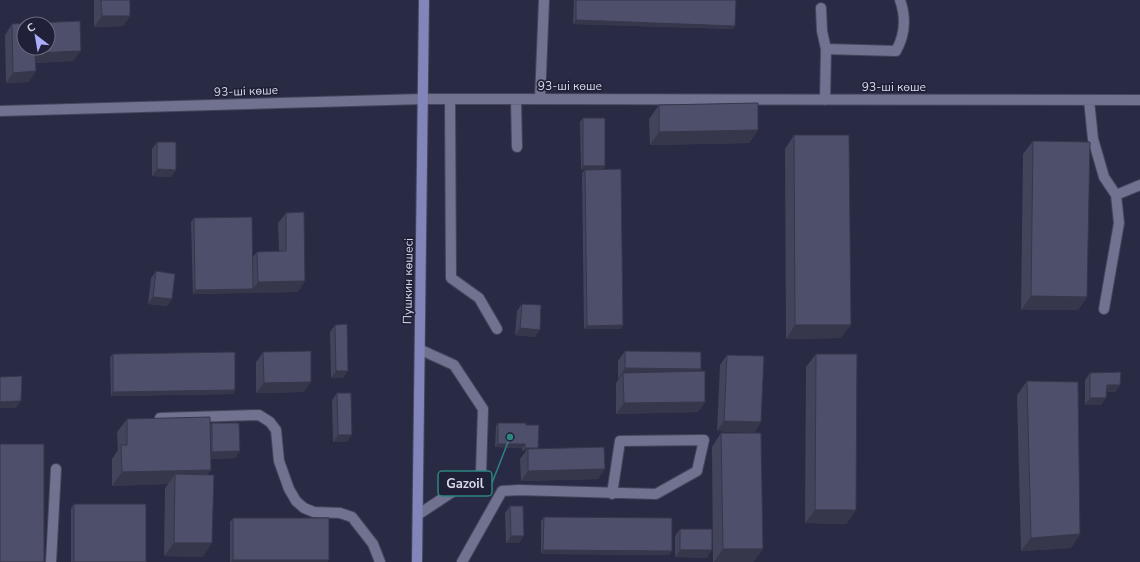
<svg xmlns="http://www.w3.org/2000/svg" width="1140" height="562" font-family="'Nunito Sans',sans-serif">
	<rect width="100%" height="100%" fill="#292a44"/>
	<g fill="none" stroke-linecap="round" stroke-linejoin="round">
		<g stroke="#45465c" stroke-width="12">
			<path id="minor" d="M821,8L822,31L826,49L896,51C905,35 906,17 900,0
				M450,99L451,278L479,298L497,329
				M516,99L517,147
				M540,99L544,0
				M825,100L826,49
				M1089,100L1093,139L1104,177L1116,195L1119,223L1104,309
				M0,111L423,99L1140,100
				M1116,195L1140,185
				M160,418L259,415L270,422L276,430L279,461L289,489L296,501L304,508L314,512L340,513L352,517L373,544L380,562
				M419,514L481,473L483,409L454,365L421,350
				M51,562L56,469
				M462,562L502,491L519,490L656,494L697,471L704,440L620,441L612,494"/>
		</g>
		<g stroke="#45465c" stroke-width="12">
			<path id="major" d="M417,562L424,0"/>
		</g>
		<use href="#minor" stroke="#707290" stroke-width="10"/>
		<use href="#major" stroke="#8185ba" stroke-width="10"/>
	</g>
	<path fill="#42445c" d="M94,0H130V16L123,26L94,27Z
		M574,0H736L733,29L573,24Z
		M12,24L73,61L36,63L29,82L6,83L5,35Z
		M659,105L758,130L749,143L650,145L649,119Z
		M583,118L605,166L603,170L623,325L621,329H584L582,173L585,170H589H581L580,122Z
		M794,135L841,338L786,339L785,149Z
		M1033,141L1087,297L1078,310H1021L1023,154Z
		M157,142L176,170L171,177L152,176V149Z
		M286,213L298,292L193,294L191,222L194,218L252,258L257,252L279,251L278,223Z
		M156,271L167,306L148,304L151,278Z
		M522,304L535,337L515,335L517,311Z
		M335,325L343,378H331L330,332Z
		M625,351L701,369L700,371L705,402L698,412L616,414V383L619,379H618V361Z
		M263,352L304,392L256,393V362Z
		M113,354L235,390L233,394L111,396L110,357Z
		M816,354L856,510L846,524L805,523L806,367Z
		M727,355L761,422L754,433L717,431L720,365Z
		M1090,373L1120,385L1115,392H1107L1106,398L1101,405H1085V380Z
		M1027,381L1080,534L1071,548L1021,551L1017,395Z
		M337,393L347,442H333L332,400Z
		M127,419L210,426L212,423L240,451L235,458L210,459L207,475L203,557L164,556L165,488L168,484L112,486V459L118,450L117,432Z
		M498,423L526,425L538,449L598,479L521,481L520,459L526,451H522V448L495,447L496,426Z
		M721,433L763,549L753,562H713L712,447Z
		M74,504L146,562H71V508Z
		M510,506L519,543H506L505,513Z
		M544,517L672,551L669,555L541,554V521Z
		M233,518L329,560L327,562H230V522Z
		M680,529L707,558L675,557V536Z"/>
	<path fill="#36374b" d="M102,16H130L123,26L94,27Z
		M576,20L735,26L733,29L573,24Z
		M81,51L73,61L28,63L35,53Z
		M36,71L29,82L6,83L13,73Z
		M758,130L749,143L650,145L659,132Z
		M583,166H605L603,170H581Z
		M157,169L176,170L171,177L152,176Z
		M305,281L298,292L193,294L195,290L253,289L258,282Z
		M1031,296L1087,297L1078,310H1021Z
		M153,297L172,299L167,306L148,304Z
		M623,325L621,329H584L587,326Z
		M795,325H851L841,338L786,339Z
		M520,328L540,330L535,337L515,335Z
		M625,368L701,369L694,380L623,373L619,379H618Z
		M336,371H348L343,378H331Z
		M311,382L304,392L256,393L264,383Z
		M1107,385H1120L1115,392H1102Z
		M235,390L233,394L111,396L113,392Z
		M1090,398H1106L1101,405H1085Z
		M21,401L16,408H0V402Z
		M705,402L698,412L616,414L624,403Z
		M724,421L761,422L754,433L717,431Z
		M338,435H352L347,442H333Z
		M498,444H525L522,448L495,447Z
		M525,448H538L536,451L528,449L526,451H522Z
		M240,451L235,458L207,459L212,452Z
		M605,469L598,479L521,481L528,471Z
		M211,470L201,484L175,474L168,484L112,486L122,472Z
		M815,510H856L846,524L805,523Z
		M1080,534L1071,548L1021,551L1031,538Z
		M511,536H524L519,543H506Z
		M174,543H212L203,557L164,556Z
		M723,549H763L753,562H714Z
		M543,550L672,551L669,555L541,554Z
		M680,550H712L707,558L675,557Z
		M233,560H329L327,562H231Z"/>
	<path fill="#4d4f6b" stroke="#36374b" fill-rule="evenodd" d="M101,0H130V16H102Z
		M576,0H736L735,26L576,20Z
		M80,21L81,51L35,53L36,71L13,73L12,24ZM24,24H48V48H24Z
		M758,103V130L659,132V105Z
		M583,118H605V166H583Z
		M794,135H849L851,325H795Z
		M1033,141L1090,142L1087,297L1031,296Z
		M157,142H176V170L157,169Z
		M621,169L623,325L587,326L585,170Z
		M304,212L305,281L258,282L257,252L286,251V213Z
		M252,217L253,289L195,290L194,218Z
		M156,271L175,274L172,299L153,297Z
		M522,304L541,305L540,330L520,328Z
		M347,324L348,371H336L335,325Z
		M311,351V382L264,383L263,352Z
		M625,351L701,352V369L625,368Z
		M235,352V390L113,392V354Z
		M816,354H857L856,510H815Z
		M727,355L764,356L761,422L724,421Z
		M705,371V402L624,403L623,373Z
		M1121,372L1120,385H1107L1106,398H1090V373Z
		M22,376L21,401L0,402V377Z
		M1027,381L1078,382L1080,534L1031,538Z
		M337,393H351L352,435H338Z
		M210,417L211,470L122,472L121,445H127V419Z
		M212,423H239L240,451L212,452Z
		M498,423H526V425H539L538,448H525V444H498Z
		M721,433H761L763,549H723Z
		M0,444H44V562H0Z
		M604,447L605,469L528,471V449Z
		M175,474L214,475L212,543H174Z
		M74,504H146V562H74Z
		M510,506H523L524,536H511Z
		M544,517L672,518V551L543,550Z
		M233,518H329V560H233Z
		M680,529H712V550H680Z"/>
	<g text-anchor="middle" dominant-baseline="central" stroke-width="3.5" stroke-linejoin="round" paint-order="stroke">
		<g font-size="12" fill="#d7d9e9" stroke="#202139">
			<text x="570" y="86">93-ші көше</text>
			<text x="894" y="87">93-ші көше</text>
			<text transform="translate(246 91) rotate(-2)">93-ші көше</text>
			<text transform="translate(408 281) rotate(-89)">Пушкин көшесі</text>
		</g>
	</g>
	<path fill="none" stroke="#2d8580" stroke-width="1.5" d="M510 437L492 483"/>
	<circle fill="#2d8580" stroke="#202139" stroke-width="1.5" cx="510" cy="437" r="4"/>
	<rect fill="#202139" stroke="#2d8580" stroke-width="1.5" x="438" y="471" width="54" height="25" rx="4"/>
	<g font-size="13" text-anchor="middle" font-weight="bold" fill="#d7d9e9">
		<text x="465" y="488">Gazoil</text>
	</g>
	<g transform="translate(36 36) rotate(329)"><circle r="19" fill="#202139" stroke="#696b7f"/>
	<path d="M0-3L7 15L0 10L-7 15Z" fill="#abaffb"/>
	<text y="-6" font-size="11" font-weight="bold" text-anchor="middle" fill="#d7d9e9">С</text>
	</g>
</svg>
